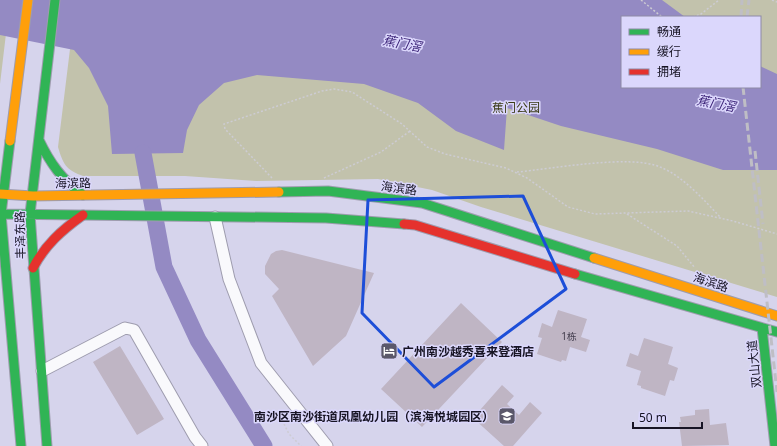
<svg xmlns="http://www.w3.org/2000/svg" width="777" height="446" font-family="'Noto Sans','Noto Sans SC',sans-serif">
	<rect width="100%" height="100%" fill="#d6d4ec"/>
	<path fill="#c2c2ac" fill-rule="evenodd" d="M0,0H10L0,84Z
		M76,0H777V297L481,207L432,190L378,179L256,181L185,176H83C66,170 63,164 58,147ZM622,17H760V87H622Z"/>
	<path fill="#948ac3" d="M0,0H662L685,17H622V87H760V66L777,74V170H723L657,149L561,126L507,108L504,150L456,131L418,103L364,84L257,75L224,83L199,105L187,130L183,153L112,154L108,106L89,68L74,50L0,35Z"/>
	<g fill="none" stroke-linecap="round" stroke-linejoin="round">
		<path stroke="#948ac3" stroke-width="17" d="M143,153L164,267L198,340L264,446"/>
	</g>
	<path fill="#bfb5c4" d="M282,250L374,273L346,336L313,366L272,296L279,289L265,274V266L271,254L276,251Z
		M461,303L502,342L422,427L381,389Z
		M558,310L587,319L581,337L590,340L586,352L570,347L566,361L562,360L561,362L537,354L542,338L538,337L542,323L552,327Z
		M644,338L673,347L668,364L678,368L674,381L670,380L665,396L641,388V386L637,385L641,371L626,366L630,353L638,356Z
		M120,346L164,419L137,435L93,362Z
		M502,385L514,396L507,404L519,415L530,402L542,413L513,446H504L473,418Z
		M709,409L710,425L726,423L729,445L682,446L679,422H681L680,417L695,415V410Z"/>
	<g fill="none" stroke-linecap="round" stroke-linejoin="round">
		<g stroke="#9e9cae" stroke-width="13">
			<path id="street" d="M215,217L229,279L261,363L327,446
				M42,371L125,328L134,330L195,437L202,446"/>
		</g>
		<g stroke="#9e9cae" stroke-width="11">
			<path id="fast" d="M39,140C50,163 62,180 83,195
				M10,141L1,214L21,446
				M279,192L328,191L422,203L594,258
				M0,214L326,218L404,224
				M575,274L777,332
				M762,328L775,446
				M47,446L30,214L55,0"/>
		</g>
		<g stroke="#9e9cae" stroke-width="11">
			<path id="slow" d="M10,141L28,0
				M0,194L33,196L279,192
				M594,258L777,316"/>
		</g>
		<g stroke="#9e9cae" stroke-width="11">
			<path id="jam" d="M404,224L415,225L575,274
				M33,268C45,245 62,230 83,215"/>
		</g>
		<path stroke="#cdccd3" stroke-width="1.5" stroke-dasharray="2 2" stroke-linecap="butt" d="M641,0L662,17
			M772,0L777,2
			M693,17L701,14L719,0
			M517,172C552,169 630,154 660,167C683,176 704,200 721,218
			M272,178L225,129L224,124L322,91L334,89L352,92L402,124L427,147L445,154L506,168L527,178L568,207L595,214L688,211L733,221L777,234
			M324,178L381,152L410,131
			M627,214L677,246L695,268
			M284,424L289,434L301,446"/>
		<use href="#street" stroke="#f9f9fc" stroke-width="11"/>
		<use href="#fast" stroke="#30b455" stroke-width="9"/>
		<use href="#slow" stroke="#ff9f0a" stroke-width="9"/>
		<use href="#jam" stroke="#e5322d" stroke-width="9"/>
		<path stroke="#bfbec5" stroke-width="3" stroke-dasharray="8 4" stroke-linecap="butt" d="M741,17L742,0
			M747,17L749,0
			M743,87L777,392
			M755,151L763,224"/>
	</g>
	<path fill="none" stroke="#1d4ed8" stroke-width="3" stroke-linejoin="round" d="M523,196L566,289L434,387L362,313L368,200Z"/>
	<defs>
		<g id="hotel-square" transform="scale(0.9)"><rect x="-9" y="-9" width="18" height="18" rx="4" fill="#5a576a" stroke="#dbd7fc"/><path d="M-6-4.5h1.5V1H6V5H4.5V3h-9V5H-6ZM-4 0a1.8 1.8 0 1 1 3.6 0ZM.5 0V-2.5h3Q6-2.5 6 0Z" fill="#fff"/></g>
		<g id="school-square" transform="scale(0.9)"><rect x="-9" y="-9" width="18" height="18" rx="4" fill="#5a576a" stroke="#dbd7fc"/><path d="M0-5L7-2L0 1L-7-2ZM-4 1L0 2.5L4 1V4Q0 6-4 4Z" fill="#fff"/></g>
	</defs>
	<g fill-rule="evenodd">
		<use href="#hotel-square" x="389" y="351"/>
		<use href="#school-square" x="507" y="416"/>
	</g>
	<g text-anchor="middle" dominant-baseline="central" stroke-width="3" stroke-linejoin="round" paint-order="stroke">
		<g font-size="10" fill="#413c4c">
			<text x="569" y="336">1栋</text>
		</g>
		<g font-size="12" fill="#3a3b16" stroke="#dbd7fc">
			<text x="516" y="107">蕉门公园</text>
		</g>
		<g font-size="12" fill="#171424" stroke="#dbd7fc">
			<text transform="translate(73 183) rotate(-1)">海滨路</text>
			<text transform="translate(399 188) rotate(7)">海滨路</text>
			<text transform="translate(20 235) rotate(-91)">丰泽东路</text>
			<text transform="translate(711 282) rotate(18)">海滨路</text>
			<text transform="translate(754 364) rotate(-96)">双山大道</text>
		</g>
		<g font-size="12" font-weight="bold" fill="#171424" stroke="#dbd7fc" text-anchor="start">
			<text x="402" y="351">广州南沙越秀喜来登酒店</text>
			<text x="494" y="416" text-anchor="end">南沙区南沙街道凤凰幼儿园（滨海悦城园区）</text>
		</g>
		<g font-size="13" font-style="italic" fill="#381f75" stroke="#dbd7fc">
			<text transform="translate(402 43) rotate(11)">蕉门滘</text>
			<text transform="translate(716 103) rotate(11)">蕉门滘</text>
		</g>
	</g>
	<rect x="621" y="16" width="140" height="72" fill="#dbd7fc" stroke="#8d89a6"/>
	<rect x="629" y="29" width="20" height="6" fill="#30b455" stroke="#8d89a6"/>
	<text x="657" y="36" font-size="12" fill="#171424">畅通</text>
	<rect x="629" y="49" width="20" height="6" fill="#ff9f0a" stroke="#8d89a6"/>
	<text x="657" y="56" font-size="12" fill="#171424">缓行</text>
	<rect x="629" y="69" width="20" height="6" fill="#e5322d" stroke="#8d89a6"/>
	<text x="657" y="76" font-size="12" fill="#171424">拥堵</text>
	<path d="M633 422v6h69v-6" fill="none" stroke="#171424" stroke-width="2"/>
	<text x="639" y="422" font-size="12" fill="#171424" stroke="#dbd7fc" stroke-width="3" paint-order="stroke">50 m</text>
</svg>
